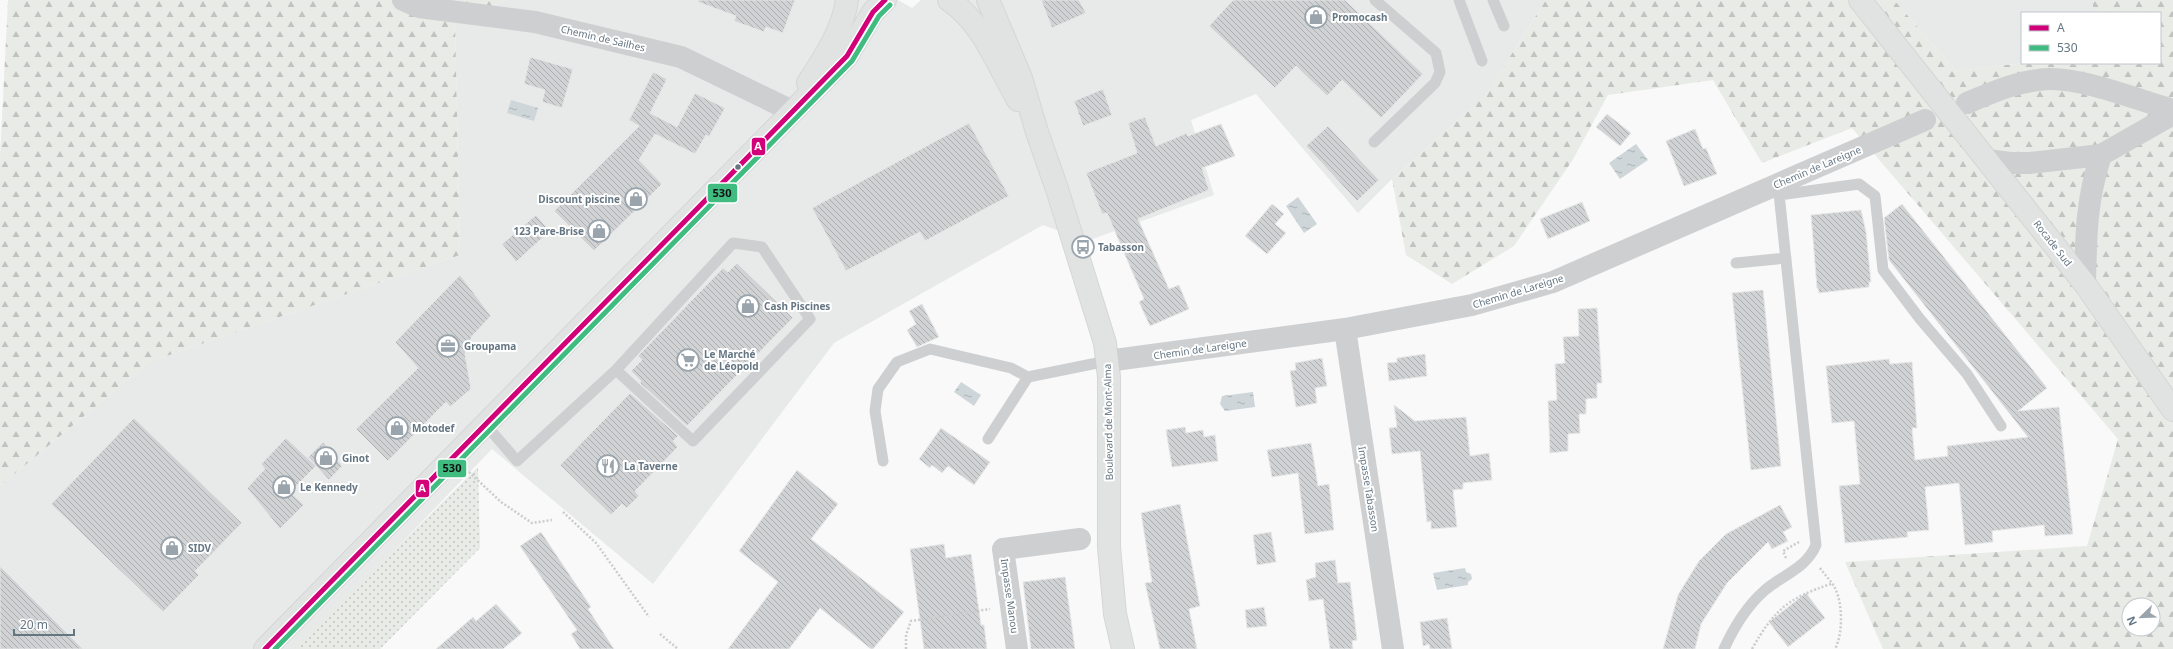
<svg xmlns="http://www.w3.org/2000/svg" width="2173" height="649" font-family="'Noto Sans',sans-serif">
	<defs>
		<pattern id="grass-dots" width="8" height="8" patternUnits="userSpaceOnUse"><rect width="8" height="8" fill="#e8ebe6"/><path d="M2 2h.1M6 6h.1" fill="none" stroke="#c0c3c0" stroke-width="1.8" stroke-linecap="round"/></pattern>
		<pattern id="forest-firs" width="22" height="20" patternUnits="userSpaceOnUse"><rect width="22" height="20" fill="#e8ebe6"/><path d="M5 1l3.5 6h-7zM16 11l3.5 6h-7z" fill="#c0c3c0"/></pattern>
		<pattern id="water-ripples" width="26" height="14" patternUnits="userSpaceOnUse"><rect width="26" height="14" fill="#ced6d9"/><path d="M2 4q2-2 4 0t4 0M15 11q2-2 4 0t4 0" fill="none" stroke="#abb2b5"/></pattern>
		<pattern id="building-back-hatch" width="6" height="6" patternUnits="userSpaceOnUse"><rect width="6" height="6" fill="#d0d2d3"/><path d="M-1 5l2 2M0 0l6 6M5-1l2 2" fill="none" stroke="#acafb1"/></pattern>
	</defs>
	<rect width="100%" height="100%" fill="#f9f9f9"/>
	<path fill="#e8e9e9" d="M507,0H898L912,8L921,0H1546L1485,96L1392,179L1358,213L1256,94L1191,120L1214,195L1087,241L1043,225L834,343L653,584L492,449L299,649H0V486L149,362L460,255L455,21Z
		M1894,0H2093V13H2022V63H2024L1956,71Z"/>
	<path fill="url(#grass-dots)" d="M478,467L480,548L380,649H295Z"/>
	<path fill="url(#forest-firs)" fill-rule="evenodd" d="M8,0H507L455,21L460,255L149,362L0,486V157Z
		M1546,0H1894L1956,71L2024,63H2160V13H2093V0H2173V649H1883L1845,562L2087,546L2118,439L1852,128L1762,163L1713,80L1608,95L1572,161L1514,246L1452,284L1406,255L1392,179L1485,96ZM2129,605H2153V629H2129Z"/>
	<path fill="url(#water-ripples)" d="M511,100L538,108L534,121L507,113Z
		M1636,144L1648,160L1620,179L1609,163Z
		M1298,197L1317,224L1304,233L1286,206Z
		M961,382L981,395L974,406L954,392Z
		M1253,392L1255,407L1225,411L1220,404L1222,396Z
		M1465,568L1466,572L1471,574L1472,579L1468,582V585L1437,590L1433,573Z"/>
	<path fill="url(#building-back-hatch)" stroke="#e8e8e8" d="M698,0H795L783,33L766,27L764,32L734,21L736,16L698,2Z
		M1041,0H1079L1086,13L1052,28Z
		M1233,0H1345L1423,74L1381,118L1342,80L1327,96L1296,66L1275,88L1209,26Z
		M530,57L573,69L562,108L542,102L545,90L524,84Z
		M653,72L667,79L650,113L677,127L695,93L725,108L709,137L706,135L695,154L655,134L639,160L662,184L594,251L554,211L639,126L629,120Z
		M1103,89L1112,115L1083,126L1074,101Z
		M1607,114L1631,133L1620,146L1596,127Z
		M1145,117L1156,146L1187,133L1188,136L1221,124L1235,156L1202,168L1209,190L1138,219L1169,289L1179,285L1189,309L1150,326L1139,302L1144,299L1107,213L1102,214L1086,173L1137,153L1128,123Z
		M969,123L1009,196L925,241L920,232L846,271L812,208Z
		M1328,126L1379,180L1357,201L1306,146Z
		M1695,129L1703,149L1706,148L1717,174L1684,186L1666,141Z
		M1582,202L1590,221L1548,239L1540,219Z
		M1272,204L1284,214L1275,224L1286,233L1267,254L1245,236Z
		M1902,204L2047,388L2018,411L2059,407L2073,534L2045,536L2044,525L1992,531L1993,542L1965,545L1959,483L1925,487L1929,530L1907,532L1908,537L1845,543L1839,486L1860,484L1854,421L1832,423L1826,366L1889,359L1890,364L1912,362L1917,428H1912L1915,460L1948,456L1947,446L2028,437L1889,260L1884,218Z
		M1861,210L1866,232L1871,282H1869V287L1819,293L1818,288H1817L1811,215Z
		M536,215L550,231L516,262L502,244Z
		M737,263L793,318L687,426L640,383L641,381L631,371L642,360L638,356L723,268L728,272Z
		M460,275L491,316L472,336L465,354L471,389L450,407L446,402L388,461L356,429L418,368L395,342Z
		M1763,290L1781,466L1751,470L1732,293Z
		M922,304L939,337L917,347L907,330L916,324L909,311Z
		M1597,308L1602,383H1597V398L1586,399V414H1579L1580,433L1568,434V451L1550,453L1548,401L1557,400L1555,364L1565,363L1563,337L1579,336L1578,309Z
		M1425,354L1427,376L1389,381L1387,363L1397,362V358Z
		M1322,358L1327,386L1315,388L1317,403L1296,407L1290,371L1296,370L1295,363Z
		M630,393L678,436L673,441L678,447L635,491L639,496L627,508L622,504L611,515L560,465Z
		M1394,405L1415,421L1466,417L1470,456L1489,453L1492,480L1463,483V489L1453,490L1457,527L1431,529V521L1427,522L1420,451L1392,454L1389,428L1397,427Z
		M134,418L242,523L195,571L199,575L163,612L51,504Z
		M1185,427L1186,433L1203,430L1204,437L1215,435L1218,461L1172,467L1166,430Z
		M941,428L990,462L974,485L948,466L942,473L932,465L930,468L919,459Z
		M286,438L316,466L290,492L304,505L280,529L247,488L265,469L261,464Z
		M323,442L342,466L329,480L308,457Z
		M1311,443L1318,486L1329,484L1334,530L1305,534L1298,473L1272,477L1267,450Z
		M797,470L838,504L811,539L904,612L873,649H871L820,608L789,649H728L778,582L739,551Z
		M1180,504L1200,606L1189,609L1197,649H1160L1145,583L1152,582L1141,513Z
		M1780,505L1792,527L1783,532L1788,541L1772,549L1768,542L1727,583L1701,624L1695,649H1663L1678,595L1699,561L1726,534Z
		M541,532L591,607L588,609L614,649H580L571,634L577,630L520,546Z
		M1271,532L1276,562L1257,565L1253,535Z
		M944,544L946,558L971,554L981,625H984L987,649H924L910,549Z
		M1335,560L1338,583L1350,582L1357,640L1352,641L1353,649H1330L1323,599L1309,601L1306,580L1316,577L1315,563Z
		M0,566L83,649H0Z
		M1065,577L1075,649H1031L1023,582Z
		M1806,593L1825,618L1788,647L1769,622Z
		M496,604L522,633L503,649H436L473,617L476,621Z
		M1264,607L1267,626L1247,628L1245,610Z
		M1447,618L1452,649H1430L1429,644L1423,646L1420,622Z"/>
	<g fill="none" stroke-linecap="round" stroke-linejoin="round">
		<g stroke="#d5d6d7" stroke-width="24">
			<path id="secondary" d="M949,0C984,24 997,65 1018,100
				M988,0L1021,78L1037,132L1057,189L1105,343L1109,377V547L1115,614L1123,649
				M808,83C824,58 843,30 847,0
				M265,649L847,56L873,12L885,0"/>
		</g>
		<g stroke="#d5d6d7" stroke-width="24">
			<path id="primary" d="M1860,0L2085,284L2173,410"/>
		</g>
		<path stroke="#cbcccd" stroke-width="2.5" stroke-dasharray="2 2" stroke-linecap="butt" d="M469,472L501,502L532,523L552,520
			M563,512L596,543L649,617
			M1786,558L1783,551L1799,542
			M1820,568C1825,575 1831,581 1835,588C1843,604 1843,634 1835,649
			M660,634L678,649
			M906,649V635L911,621L990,609
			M1752,649C1774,610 1788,598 1831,584"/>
		<path stroke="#cecfd0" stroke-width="11" d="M1459,0L1482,61
			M1493,0L1504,26
			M1374,142L1435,83L1440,72L1436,53L1375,0
			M1779,195L1859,184L1875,196L1883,270L1920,319L1967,374L2001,426
			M1736,263L1786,258
			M486,425L517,461L616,370L693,441L810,319L762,247L733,243L616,370
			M988,439L1028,377
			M883,461L875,411L878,389L897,362L930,349L1011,368L1028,377L1107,361
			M1724,649C1734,627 1746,607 1764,591C1782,575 1806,569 1816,545L1778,184"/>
		<path stroke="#cecfd0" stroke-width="22" d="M403,0L419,7L535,22L681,57L792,111
			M1967,103C1993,92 2020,80 2049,79C2083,78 2138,100 2173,110
			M1987,160L2010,163H2030L2101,155L2173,114
			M2085,284C2086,236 2086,201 2101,155
			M1345,329L1393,649
			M1107,361L1345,329L1472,305L1553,282L1925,120
			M1017,649L1003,549L1080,539"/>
		<use href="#secondary" stroke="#e1e2e2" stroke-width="22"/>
		<use href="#primary" stroke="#e1e2e2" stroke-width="22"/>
		<g stroke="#fff" stroke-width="8">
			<path id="bus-1" d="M265,649L847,56L873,12L885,0"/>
		</g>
		<g stroke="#fff" stroke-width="8">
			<path id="bus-2" d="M275,649L852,61L879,16L890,5"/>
		</g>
		<use href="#bus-1" stroke="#d20179" stroke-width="5"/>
		<use href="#bus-2" stroke="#40bc80" stroke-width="5"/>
	</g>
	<defs>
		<g id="shop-ring" transform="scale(1.15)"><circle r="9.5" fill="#fff" stroke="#99a4ac" stroke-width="1.5"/><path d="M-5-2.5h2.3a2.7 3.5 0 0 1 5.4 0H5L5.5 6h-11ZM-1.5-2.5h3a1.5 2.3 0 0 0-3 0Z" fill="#99a4ac"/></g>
		<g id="bus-ring" transform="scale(1.15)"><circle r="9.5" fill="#fff" stroke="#99a4ac" stroke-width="1.5"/><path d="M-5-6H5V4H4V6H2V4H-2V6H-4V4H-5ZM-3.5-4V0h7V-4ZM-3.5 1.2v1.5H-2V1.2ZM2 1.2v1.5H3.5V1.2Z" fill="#99a4ac"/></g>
		<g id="office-ring" transform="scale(1.15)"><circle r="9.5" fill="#fff" stroke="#99a4ac" stroke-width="1.5"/><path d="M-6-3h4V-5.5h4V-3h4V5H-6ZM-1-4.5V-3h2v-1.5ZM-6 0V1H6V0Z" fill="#99a4ac"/></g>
		<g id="supermarket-ring" transform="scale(1.15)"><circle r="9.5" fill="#fff" stroke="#99a4ac" stroke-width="1.5"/><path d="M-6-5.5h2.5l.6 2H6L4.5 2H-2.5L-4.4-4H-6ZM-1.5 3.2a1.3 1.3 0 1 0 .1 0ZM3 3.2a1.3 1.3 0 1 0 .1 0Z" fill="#99a4ac"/></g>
		<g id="restaurant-ring" transform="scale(1.15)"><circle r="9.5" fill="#fff" stroke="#99a4ac" stroke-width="1.5"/><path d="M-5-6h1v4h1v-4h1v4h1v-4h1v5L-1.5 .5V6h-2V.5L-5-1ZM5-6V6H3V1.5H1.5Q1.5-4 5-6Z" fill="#99a4ac"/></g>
	</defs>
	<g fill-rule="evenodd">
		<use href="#shop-ring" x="1316" y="17"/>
		<use href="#shop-ring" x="636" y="199"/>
		<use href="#shop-ring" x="599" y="231"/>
		<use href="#bus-ring" x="1083" y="247"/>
		<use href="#shop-ring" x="748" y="306"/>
		<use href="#office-ring" x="448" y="346"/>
		<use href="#supermarket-ring" x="688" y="360"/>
		<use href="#shop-ring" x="397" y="428"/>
		<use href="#shop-ring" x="326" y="458"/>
		<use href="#restaurant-ring" x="608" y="466"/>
		<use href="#shop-ring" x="284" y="487"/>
		<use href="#shop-ring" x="172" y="548"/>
	</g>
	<circle fill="#657683" stroke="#fff" stroke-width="1.5" cx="738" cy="167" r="3.5"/>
	<g text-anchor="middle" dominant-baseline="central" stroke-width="4" stroke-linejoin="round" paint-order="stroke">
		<g font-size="10" font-weight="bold" fill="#657683" stroke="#fff" text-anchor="start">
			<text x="1332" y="17">Promocash</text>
			<text x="620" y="199" text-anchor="end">Discount piscine</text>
			<text x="584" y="231" text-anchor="end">123 Pare-Brise</text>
			<text x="1098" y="247">Tabasson</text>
			<text x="764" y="306">Cash Piscines</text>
			<text x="464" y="346">Groupama</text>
			<text x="704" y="354">Le Marché<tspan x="704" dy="12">de Léopold</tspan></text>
			<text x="412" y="428">Motodef</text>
			<text x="342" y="458">Ginot</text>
			<text x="624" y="466">La Taverne</text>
			<text x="300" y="487">Le Kennedy</text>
			<text x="188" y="548">SIDV</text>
		</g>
		<g font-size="10" fill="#657683" stroke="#fff">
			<text transform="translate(603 38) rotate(13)">Chemin de Sailhes</text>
			<text transform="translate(1817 167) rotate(-23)">Chemin de Lareigne</text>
			<text transform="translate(2053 243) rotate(52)">Rocade Sud</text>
			<text transform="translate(1518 291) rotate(-17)">Chemin de Lareigne</text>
			<text transform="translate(1200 349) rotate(-8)">Chemin de Lareigne</text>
			<text transform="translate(1108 422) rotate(-91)">Boulevard de Mont-Alma</text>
			<text transform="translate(1369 489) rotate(81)">Impasse Tabasson</text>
			<text transform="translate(1010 596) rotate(82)">Impasse Manou</text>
		</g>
	</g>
	<g stroke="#fff" stroke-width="1.5">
		<rect x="751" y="137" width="15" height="19" rx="4" fill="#d20179"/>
		<rect x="707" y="183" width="31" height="20" rx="4" fill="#40bc80"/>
		<rect x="437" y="459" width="30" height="19" rx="4" fill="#40bc80"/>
		<rect x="415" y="479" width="15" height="19" rx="4" fill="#d20179"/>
	</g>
	<g font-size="11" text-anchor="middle" font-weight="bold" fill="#fff">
		<text x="758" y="150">A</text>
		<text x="422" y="492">A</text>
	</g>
	<g font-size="11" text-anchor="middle" font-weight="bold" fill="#111">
		<text x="722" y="197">530</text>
		<text x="452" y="472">530</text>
	</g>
	<rect x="2021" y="12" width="140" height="52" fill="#ffffff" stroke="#c1c8cd"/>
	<rect x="2029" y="25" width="20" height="6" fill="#d20179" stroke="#c1c8cd"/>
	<text x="2057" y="32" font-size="12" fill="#657683">A</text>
	<rect x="2029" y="45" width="20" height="6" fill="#40bc80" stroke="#c1c8cd"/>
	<text x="2057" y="52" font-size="12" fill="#657683">530</text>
	<g transform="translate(2141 617) rotate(247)"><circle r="19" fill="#ffffff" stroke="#c1c8cd"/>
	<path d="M0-3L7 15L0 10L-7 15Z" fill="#99a4ac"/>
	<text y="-6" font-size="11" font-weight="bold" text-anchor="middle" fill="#657683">N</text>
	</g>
	<path d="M14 629v6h60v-6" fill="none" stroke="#657683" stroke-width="2"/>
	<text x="20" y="629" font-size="12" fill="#657683" stroke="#ffffff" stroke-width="3" paint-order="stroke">20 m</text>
</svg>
